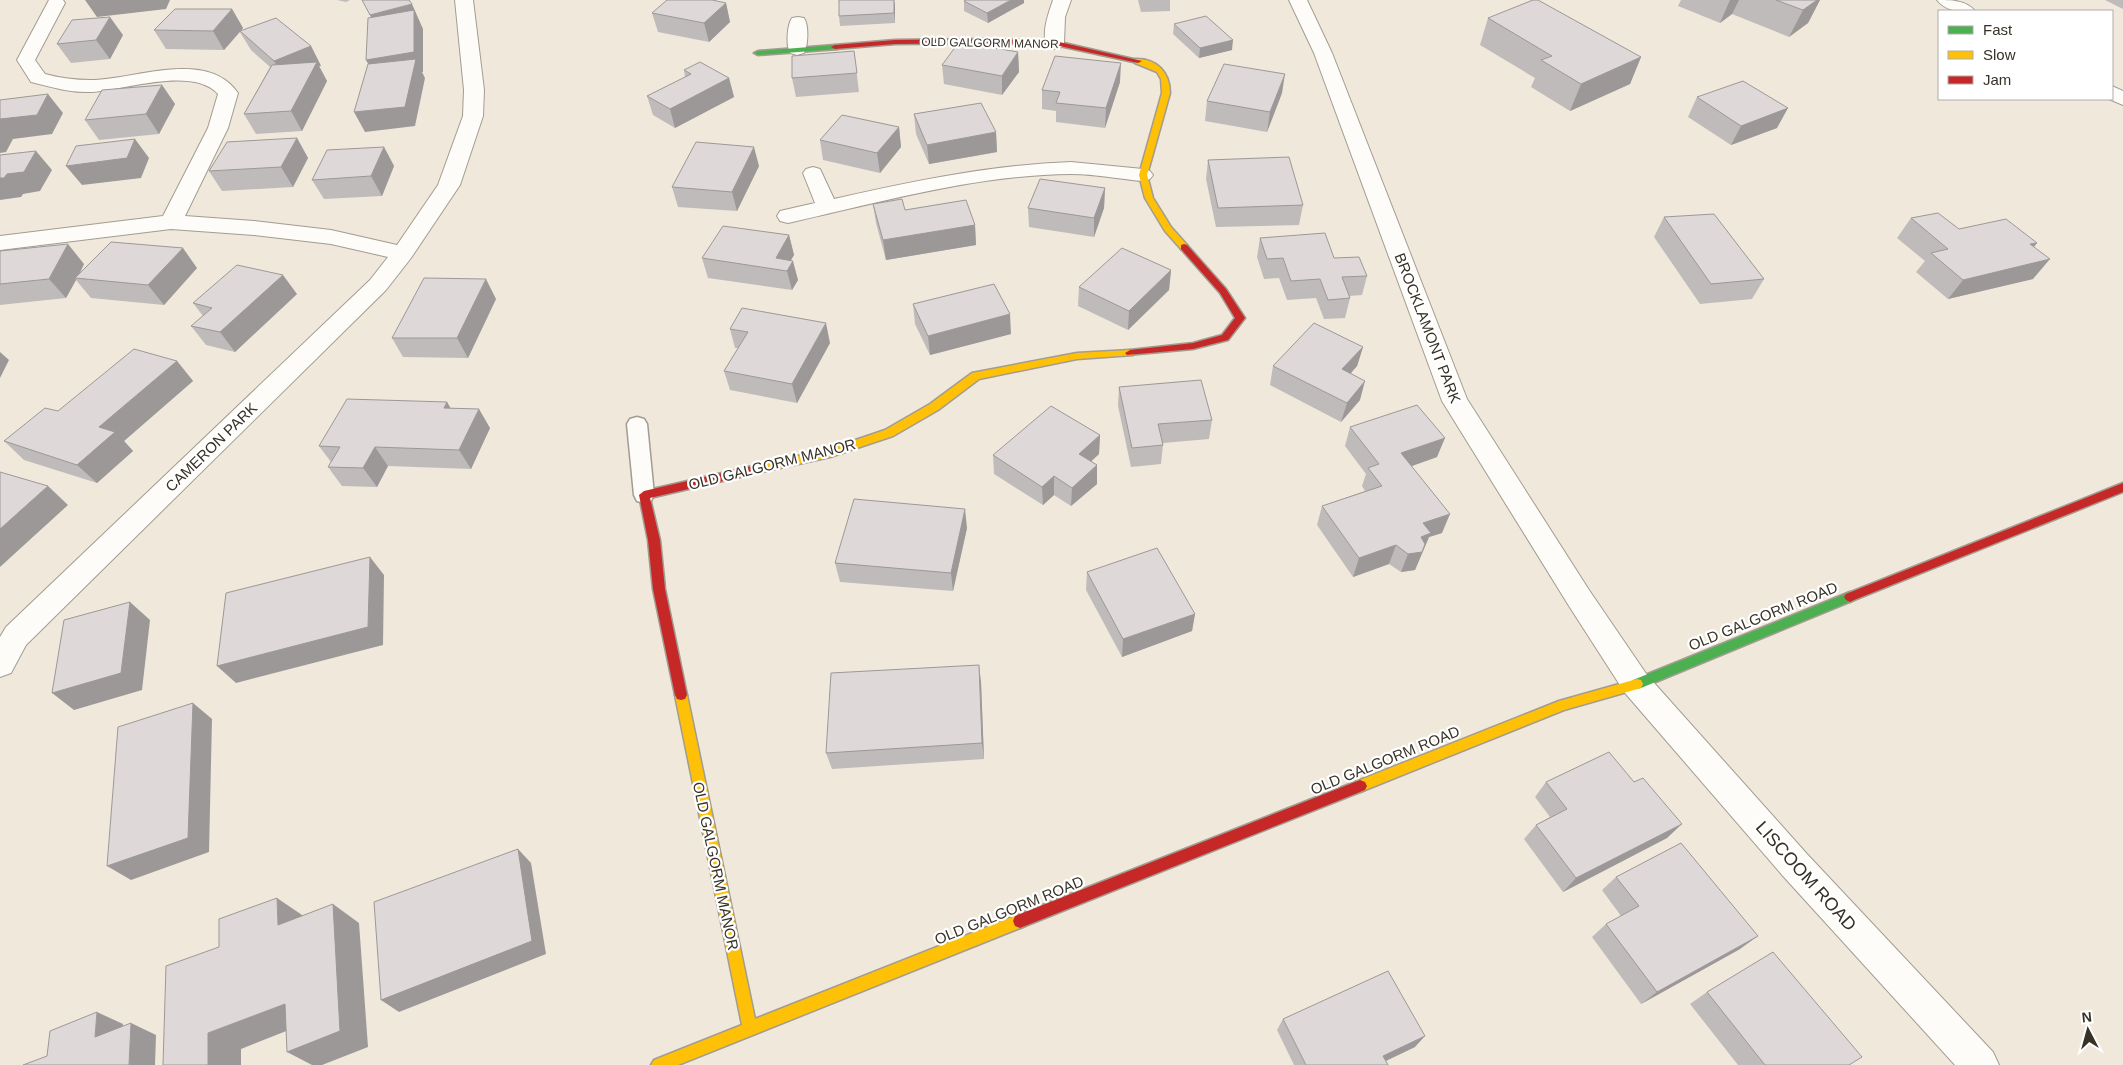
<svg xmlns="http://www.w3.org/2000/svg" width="2123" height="1065" font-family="Arial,sans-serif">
	<rect width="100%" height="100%" fill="#f0e8da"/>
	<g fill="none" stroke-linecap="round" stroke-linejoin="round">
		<g stroke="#a29c91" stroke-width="3">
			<path id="lane" d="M637,417L644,419L647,424L654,495L651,501L644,503L637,501L634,495L627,424L630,419Z"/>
		</g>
		<g stroke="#a29c91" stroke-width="2">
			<path id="street" d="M49,0H63L65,3L35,60L45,74C60,78 75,80 91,80C134,80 207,48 238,93L228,128L185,216L254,221L331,230L397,245L438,185L463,116L464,90L455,0H473L484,90L483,116L460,185L411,258L386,290L26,645L11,673L0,677V637L6,627L370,280L388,257L331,244L254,235L171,229L0,250V236L163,216L208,128L218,94C193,66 125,90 92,92C71,93 51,87 31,82L17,60Z
				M1053,0H1071L1065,17L1064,43L1062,47L1055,49L1048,47C1040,35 1049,12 1053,0Z
				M1289,0H1307L1332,53L1467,399L1589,590L1647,675L1807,854L1993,1052L1999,1065H1955L1783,876L1625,693L1569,606L1442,401L1314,53Z
				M1937,0C1951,0 1966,0 1975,11C1962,12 1946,12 1937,0Z
				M798,17L804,18C809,25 808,46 804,53L797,55L790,53C786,46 787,25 792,18Z
				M2112,86L2123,91V105L2109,99H2112Z
				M1071,162L1143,169L1150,171L1153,175L1150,179L1143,181C1119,179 1095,174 1071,174C975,175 881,202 788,223L780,221L777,216L780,211L815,203L803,173L806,169L813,167L820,169L834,199C913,181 990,165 1071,162Z"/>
		</g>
		<g stroke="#a29c91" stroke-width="3">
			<path id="fast" d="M835,45L839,47L838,49L758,55L754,53L758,51Z
				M1850,592L1854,594L1856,597L1854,600L1641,688L1637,689L1633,688L1631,684L1633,680Z"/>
		</g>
		<g stroke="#a29c91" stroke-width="3">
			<path id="slow" d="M1135,59C1157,58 1170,73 1170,93L1147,175L1153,198L1171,227L1187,245V249H1181L1165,231L1145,198L1139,175L1162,93L1161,79L1157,72L1135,63Z
				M1130,350L1135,353L1133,355L1077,359L979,379L938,410L893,436L830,457L757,473L752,469L757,465L829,449L885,430L930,404L972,373L1077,353Z
				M1637,679L1641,680L1643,684L1641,688L1564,710L1360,792L1355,790L1353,786L1355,782L1559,701Z
				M681,690L685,691L687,695L755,1019L1020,914L1025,916L1027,921L1025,926L678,1065H651L654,1060L742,1025L675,695L677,691Z"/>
		</g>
		<g stroke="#a29c91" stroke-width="3">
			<path id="jam" d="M987,39L1055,41L1142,61L1138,63L1055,45L987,43L895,44L835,49L831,47L835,45L895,40Z
				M1184,244L1187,245L1226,289L1245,318L1228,340L1193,349L1127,355L1125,353L1130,350L1193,343L1222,335L1235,318L1220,293L1181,249V245Z
				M757,465L762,469L761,472L650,498L660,540L665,589L687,695L685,699L681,700L677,699L675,695L653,589L648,540L639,495L644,491Z
				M2123,483V492L1854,600L1850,602L1846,600L1844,597L1846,594Z
				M1360,780L1365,782L1367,786L1365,790L1020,928L1015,926L1013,921L1015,916L1020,914Z"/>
		</g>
		<use href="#lane" fill="#fdfcf9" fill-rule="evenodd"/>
		<use href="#street" fill="#fdfcf9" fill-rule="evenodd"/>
		<use href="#fast" fill="#4caf50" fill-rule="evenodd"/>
		<use href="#slow" fill="#ffc107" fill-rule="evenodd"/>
		<use href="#jam" fill="#c62828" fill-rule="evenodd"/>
	</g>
	<path fill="#bfbbba" d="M337,0H350L346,2Z
		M1138,0H1170V11L1141,12Z
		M1681,0H1820L1808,23L1789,37L1732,14L1720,23L1678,6Z
		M2105,0H2123V9Z
		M964,1L1024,3L988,23L964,11Z
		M726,3L730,22L709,42L658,32L652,13Z
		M895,5V23L840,26L839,16Z
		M232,9L243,28L241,31L311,46L321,66H319L327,81L302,131L256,134L244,114L270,67L251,50L240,32L224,50L166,49L154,30Z
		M1488,18L1641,57L1630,84L1570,111L1531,87L1535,78L1480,45Z
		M1174,24L1232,50L1199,58L1173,34Z
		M123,35L110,59L71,63L57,44Z
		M854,51L859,92L796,97L792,78Z
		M1018,52L1019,72L1002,95L944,84L942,65Z
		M684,70L729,78L734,97L675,128L653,115L647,96L685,77Z
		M1120,82L1105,128L1056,122V111L1042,109V90Z
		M162,85L175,104L159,134L99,140L85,120Z
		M1282,93L1267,132L1205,121L1207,101Z
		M1697,97L1777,128L1731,145L1688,117Z
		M914,114L996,132L997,152L929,164L916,134Z
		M899,127L901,147L880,173L823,160L820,140Z
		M297,138L308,158L293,187L222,191L209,171Z
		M384,147L394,166L382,196L324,199L312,180Z
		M1208,160L1303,205L1299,225L1216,227L1206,179Z
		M759,166L737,211L678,207L672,187Z
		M1105,188L1104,208L1094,237L1029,227L1028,208Z
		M873,204L975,225L976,245L886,260L876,223Z
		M1664,217L1764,279L1752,299L1700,304L1654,237Z
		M1911,218L1959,229L2037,243L2034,247L2033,279L1948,299L1916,272L1925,261L1897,238Z
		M789,235L794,255L791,260L798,280L792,290L708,278L702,258Z
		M1260,238L1334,258L1367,276L1362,295L1349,296L1350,298L1345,318L1324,319L1316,298L1287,300L1279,278L1264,279L1257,257Z
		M0,251L84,264L79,274L197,268L164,305L91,298L76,280L66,298L0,305Z
		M1171,270L1169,290L1128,330L1078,306L1079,287Z
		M297,294L235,352L206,345L191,326L203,316L193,303Z
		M496,299L468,358L403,357L392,338Z
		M913,304L1011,334L930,355L915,324Z
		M730,329L830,343L797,403L730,390L724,371L738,348H735Z
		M1363,347L1357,366L1350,374L1360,400L1341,422L1270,385L1273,366Z
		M177,361L193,381L124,441L133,451L97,483L24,460L4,441L58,411Z
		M1119,387L1212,420L1209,439L1163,443V445L1161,464L1131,467L1118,406Z
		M447,402L450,408L490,428L471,469L388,466L377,487L342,486L328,467L331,462L319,446Z
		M1350,427L1437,457L1412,466L1442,533L1429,537L1415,570L1401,572L1389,564L1353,577L1317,525L1322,506L1365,491L1362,486L1366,474L1345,446Z
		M1100,435L1099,454L1091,461L1097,465V484L1071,506L1054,495L1043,505L994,474L993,455Z
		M967,528L953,591L840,582L835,563Z
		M1087,572L1195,614L1192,631L1122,657L1086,590Z
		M981,682L984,759L832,769L826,753Z
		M1546,782L1667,838L1563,892L1524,839L1536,825L1550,817L1535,797Z
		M1616,877L1740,949L1641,1004L1592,937L1606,924L1621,916L1602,890Z
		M1707,992L1849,1065H1738L1690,1004Z
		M1283,1019L1415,1047L1386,1061L1388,1065H1294L1277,1030Z"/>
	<path fill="#9b9897" d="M85,0H170L166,9L97,17Z
		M894,0L895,5V23L894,13Z
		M1011,0H1024V3L988,23L987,13Z
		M1730,0H1739L1732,14L1720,23Z
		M1817,0H1820L1808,23L1789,37L1803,10Z
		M726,3L730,22L709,42L704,23Z
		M412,4L423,29V72H422L425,78L415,126L365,132L354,112L376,79L366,60L379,34L370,15Z
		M232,9L243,28L224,50L213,31Z
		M110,17L123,35L110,59L96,40Z
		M1233,40L1232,50L1199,58L1200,48Z
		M311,46L321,66H319L327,81L302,131L291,111L285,80L274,61Z
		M1018,52L1019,72L1002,95V76Z
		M1641,57L1630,84L1570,111L1581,84Z
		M1121,63L1120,82L1105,128L1106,108Z
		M1285,74L1282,93L1267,132L1270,112Z
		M729,78L734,97L675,128L670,109Z
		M162,85L175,104L159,134L146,114Z
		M48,94L63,113L52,134L13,139L6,152L0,153V119Z
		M1788,108L1777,128L1731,145L1741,126Z
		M899,127L901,147L880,173L877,153Z
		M996,132L997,152L929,164L927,145Z
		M297,138L308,158L293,187L281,167Z
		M135,139L149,158L141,178L82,185L66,166Z
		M384,147L394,166L382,196L371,176Z
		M754,147L759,166L737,211L732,192Z
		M36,151L52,170L40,191L23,194L21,197L0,200V178Z
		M1105,188L1104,208L1094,237V218Z
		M975,225L976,245L886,260L883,240Z
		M789,235L794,255L785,270L776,258Z
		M2037,243L2021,262L2030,244Z
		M68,244L84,264L77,279L75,278L76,280L66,298L49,279Z
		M183,248L197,268L164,305L148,285Z
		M2050,259L2033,279L1948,299L1963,280Z
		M793,261L798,280L792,290L787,271Z
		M1171,270L1169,290L1128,330L1129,311Z
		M283,275L297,294L235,352L220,332Z
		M486,279L496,299L468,358L457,338Z
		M1010,314L1011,334L930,355L928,336Z
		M826,323L830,343L797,403L792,384Z
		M1363,347L1357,366L1337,389L1342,369Z
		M0,352L9,360L0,378Z
		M177,361L193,381L124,441L133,451L97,483L77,465L99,427Z
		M1365,381L1360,400L1341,422L1347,403Z
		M447,402L458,421L444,408Z
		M479,409L490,428L471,469L459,450Z
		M1100,435L1099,454L1079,473V454Z
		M1445,438L1437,457L1395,472L1401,453Z
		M375,447L388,466L377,487L363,468Z
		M1097,465V484L1071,506L1072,488Z
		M1054,476V495L1043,505L1042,487Z
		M48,486L68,505L0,567V529Z
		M965,509L967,528L953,591L951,573Z
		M1450,514L1442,533L1429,537L1415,570L1401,572L1408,554L1423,523Z
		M1396,545L1389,564L1353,577L1359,558Z
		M370,557L384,575L383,645L236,683L217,666Z
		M130,602L150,620L142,690L74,710L52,693Z
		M1195,614L1192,631L1122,657L1123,639Z
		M979,665L981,682L984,759L982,743Z
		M193,703L212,719L209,852L131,880L107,866Z
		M1682,824L1667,838L1563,892L1576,878Z
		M518,849L531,863L546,954L399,1012L381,1000Z
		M277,898L305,917L278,925Z
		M333,904L359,923L368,1047L322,1065H312L287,1052Z
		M1758,936L1740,949L1641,1004L1657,992Z
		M285,1004L314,1020L241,1049V1065H208V1033Z
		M97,1012L123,1024L121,1048L95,1037Z
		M131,1023L156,1035L155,1065H129Z
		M1425,1036L1415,1047L1377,1065L1383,1056Z"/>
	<path fill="#ded9d8" stroke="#9b9897" d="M362,0H409L412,4L370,15Z
		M667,0H712L726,3L704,23L652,13Z
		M839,0H894V13L839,16Z
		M966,0H1011L987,13L964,1Z
		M1533,0H1538L1641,57L1581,84L1541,60L1552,56L1488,18Z
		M1776,0H1817L1803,10Z
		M175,9H232L213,31L154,30Z
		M414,10V52L366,60L368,18Z
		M1206,16L1233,40L1200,48L1174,24Z
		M110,17L96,40L57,44L72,20Z
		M276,18L311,46L274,61L240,31Z
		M959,42L1018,52L1002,76L942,65Z
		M854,51L857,73L792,78V56Z
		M1055,56L1121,63L1106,108L1056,103L1060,92L1042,90Z
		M416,59L405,107L354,112L368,64Z
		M317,62L291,111L244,114L272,65Z
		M700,62L729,78L670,109L647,96L691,74L684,70Z
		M1224,64L1285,74L1270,112L1207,101Z
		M1743,81L1788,108L1741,126L1697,97Z
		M162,85L146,114L85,120L102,90Z
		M48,94L37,115L0,119V100Z
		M981,103L996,132L927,145L914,114Z
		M842,115L899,127L877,153L820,140Z
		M297,138L281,167L209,171L227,142Z
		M135,139L127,158L66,166L76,146Z
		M696,142L754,147L732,192L672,187Z
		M384,147L371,176L312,180L327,150Z
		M36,151L24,172L7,174L4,178H0V155Z
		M1289,157L1303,205L1218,208L1208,160Z
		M1040,179L1105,188L1094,218L1028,208Z
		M902,199L905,210L966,200L975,225L883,240L873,204Z
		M1938,213L1959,229L2006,219L2037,243L2030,244L2050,259L1963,280L1931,253L1948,249L1911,218Z
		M1714,214L1764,279L1711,284L1664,217Z
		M723,226L789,235L776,258L793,261L787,271L702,258Z
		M1325,233L1334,258L1359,257L1367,276L1342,277L1350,298L1328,300L1320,279L1291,281L1283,258L1267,259L1260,238Z
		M111,242L183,248L148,285L75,278Z
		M68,244L49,279L0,284V251Z
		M1122,248L1171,270L1129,311L1079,287Z
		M237,265L283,275L220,332L191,326L212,308L193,303Z
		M424,278L486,279L457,338H392Z
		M994,284L1010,314L928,336L913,304Z
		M742,308L826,323L792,384L724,371L748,332L730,329Z
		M1314,323L1363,347L1342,369L1365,381L1347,403L1273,366Z
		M134,349L177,361L99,427L115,432L77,465L4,441L45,408L58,411Z
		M1201,380L1212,420L1158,424L1163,445L1132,448L1119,387Z
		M347,399L447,402L444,408L479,409L459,450L375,447L363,468L328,467L340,447L319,446Z
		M1417,405L1445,438L1401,453L1450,514L1423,523L1431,533L1421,537L1425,544L1422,552L1408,554L1396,545L1359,558L1322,506L1382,486L1368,468L1379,464L1350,427Z
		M1051,406L1100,435L1079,454L1097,465L1072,488L1054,476L1042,487L993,455Z
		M0,472L48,486L0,529Z
		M854,499L965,509L951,573L835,563Z
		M1157,548L1195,614L1123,639L1087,572Z
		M370,557L368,627L217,666L226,593Z
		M130,602L121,673L52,693L64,620Z
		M979,665L982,743L826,753L831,673Z
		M193,703L188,838L107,866L118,727Z
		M1609,752L1634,782L1643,778L1682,824L1576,878L1536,825L1567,809L1546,782Z
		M1681,843L1758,936L1657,992L1606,924L1639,906L1616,877Z
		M518,849L532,941L381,1000L374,902Z
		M277,898L278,925L333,904L340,1031L287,1052L285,1004L208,1033V1065H163L166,966L219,947V919Z
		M1773,952L1862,1057L1849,1065H1765L1707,992Z
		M1388,971L1425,1036L1383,1056L1388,1065H1306L1283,1019Z
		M97,1012L95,1037L131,1023L129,1065H23L47,1056L50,1031Z"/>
	<g text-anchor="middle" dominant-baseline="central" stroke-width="4.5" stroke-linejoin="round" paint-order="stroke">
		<g font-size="12" fill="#373227" stroke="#fff">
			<text transform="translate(990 43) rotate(1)">OLD GALGORM MANOR</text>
		</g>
		<g font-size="15" fill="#373227" stroke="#fff">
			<text transform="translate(1428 328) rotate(69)">BROCKLAMONT PARK</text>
			<text transform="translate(211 447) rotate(-44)">CAMERON PARK</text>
			<text transform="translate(772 464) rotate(-14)">OLD GALGORM MANOR</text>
			<text transform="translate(1763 616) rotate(-22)">OLD GALGORM ROAD</text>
			<text transform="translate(1385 760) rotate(-22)">OLD GALGORM ROAD</text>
			<text transform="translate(716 866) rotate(78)">OLD GALGORM MANOR</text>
			<text transform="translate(1009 910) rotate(-22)">OLD GALGORM ROAD</text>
		</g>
		<g font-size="18" fill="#373227" stroke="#fff">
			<text transform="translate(1806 876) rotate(48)">LISCOOM ROAD</text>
		</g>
	</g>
	<rect x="1938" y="10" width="175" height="90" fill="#ffffff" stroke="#afada9"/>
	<rect x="1948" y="26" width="25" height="8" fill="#4caf50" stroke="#afada9"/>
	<text x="1983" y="35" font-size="15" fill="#373227">Fast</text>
	<rect x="1948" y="51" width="25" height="8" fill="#ffc107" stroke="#afada9"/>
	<text x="1983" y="60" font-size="15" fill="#373227">Slow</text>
	<rect x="1948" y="76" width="25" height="8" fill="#c62828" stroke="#afada9"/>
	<text x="1983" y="85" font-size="15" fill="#373227">Jam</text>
	<g transform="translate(2088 1030) rotate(354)" stroke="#ffffff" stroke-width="4" paint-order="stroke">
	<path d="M0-4L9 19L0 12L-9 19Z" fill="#373227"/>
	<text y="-8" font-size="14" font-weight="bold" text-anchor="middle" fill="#373227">N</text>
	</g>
</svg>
